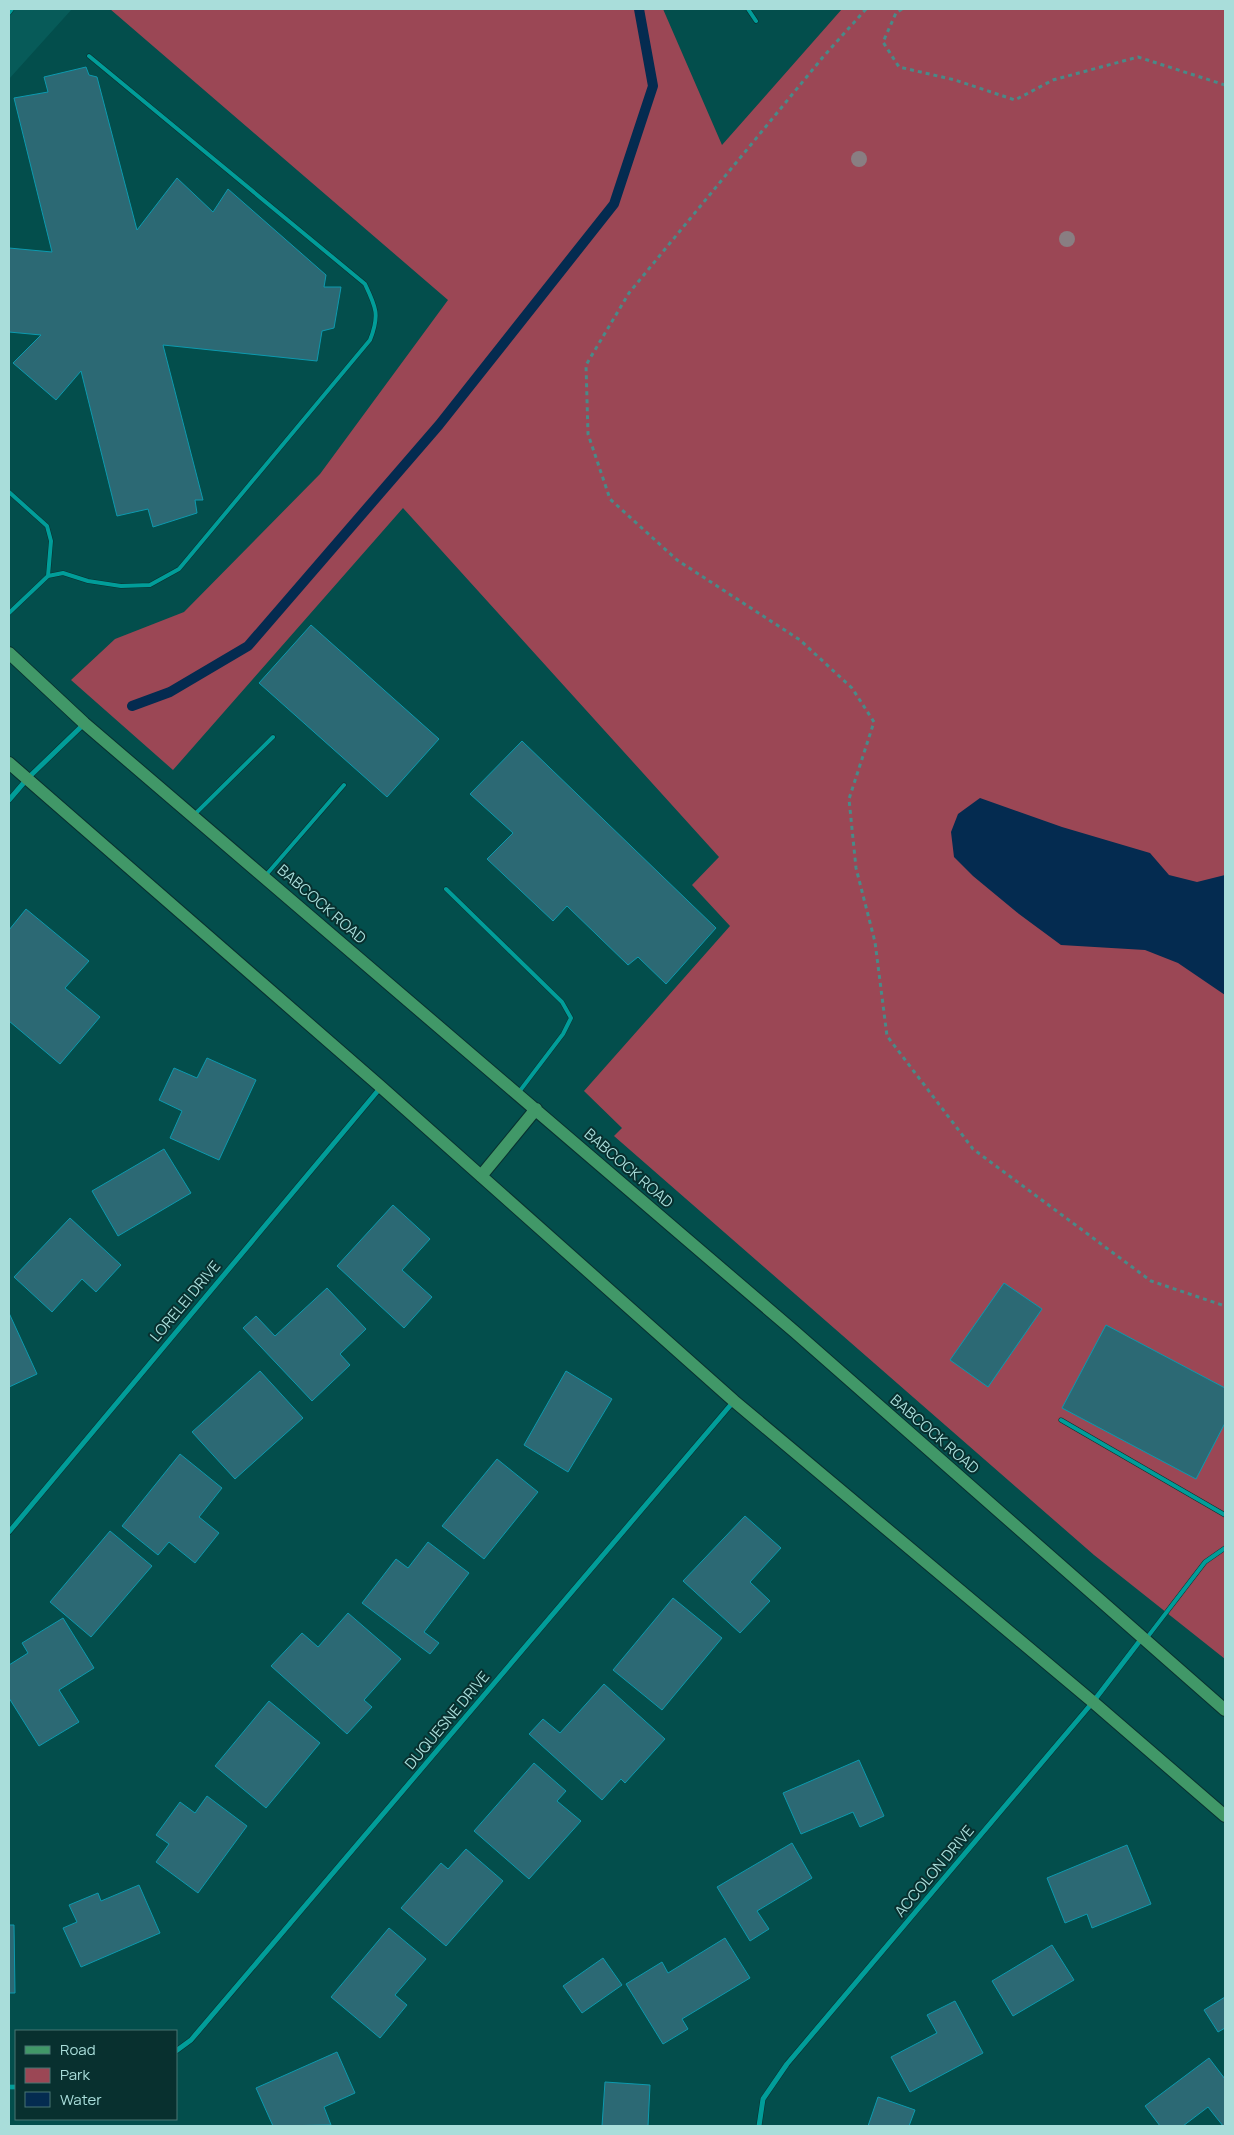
<svg xmlns="http://www.w3.org/2000/svg" width="1234" height="2135" font-family="Manrope,sans-serif">
	<rect width="100%" height="100%" fill="#034e4c"/>
	<path fill="#075b59" d="M9,9H72L9,79Z"/>
	<path fill="#9b4755" d="M110,9H663L722,145L842,9H1225V1659L1094,1555L614,1136L622,1128L584,1091L730,926L692,885L719,857L403,508L173,770L71,680L115,639L184,612L320,474L448,300Z"/>
	<path fill="#042b50" d="M980,798L1062,827L1150,853L1169,875L1197,882L1225,875V995L1178,963L1145,950L1061,945L1019,914L973,876L954,857L951,832L958,814Z"/>
	<g fill="none" stroke-linecap="round" stroke-linejoin="round">
		<path stroke="#042b50" stroke-width="10" d="M132,706L170,692L248,646L439,425L614,204L653,86L639,9"/>
	</g>
	<path fill="#2c6974" stroke="#0c9aaf" d="M86,67L89,75L97,77L137,230L177,178L213,212L228,189L326,275L324,287H341L334,328L322,331L317,361L163,345L203,500H195L197,513L153,527L148,509L117,516L81,371L56,400L13,363L41,335L9,332V248L52,252L14,98L48,92L44,77Z
		M311,625L439,739L387,797L259,683Z
		M522,741L716,928L666,984L638,957L628,965L567,906L553,921L487,859L513,833L470,794Z
		M26,909L89,961L65,988L100,1017L60,1064L9,1021V930Z
		M207,1058L256,1080L219,1160L170,1138L182,1111L159,1100L174,1068L197,1078Z
		M164,1149L191,1193L118,1236L92,1191Z
		M393,1205L430,1239L402,1270L432,1297L404,1328L337,1266Z
		M70,1218L121,1265L96,1292L82,1279L52,1312L14,1277Z
		M1004,1283L1042,1309L988,1387L950,1360Z
		M327,1288L366,1329L340,1354L350,1365L312,1401L243,1328L256,1316L275,1336Z
		M9,1313L37,1374L9,1387Z
		M1106,1325L1225,1388V1423L1196,1479L1062,1408Z
		M260,1371L303,1418L235,1479L192,1432Z
		M566,1371L612,1399L568,1472L524,1445Z
		M180,1454L222,1488L199,1517L219,1533L195,1563L169,1542L158,1555L122,1526Z
		M497,1459L538,1492L484,1559L442,1526Z
		M745,1516L781,1548L750,1582L770,1601L740,1633L683,1581Z
		M110,1531L152,1566L91,1637L50,1602Z
		M428,1542L469,1573L424,1632L439,1643L430,1654L362,1603L396,1559L408,1568Z
		M673,1598L722,1638L662,1710L613,1670Z
		M348,1613L401,1659L364,1700L372,1707L347,1734L271,1666L302,1633L318,1647Z
		M63,1618L94,1668L59,1690L79,1722L39,1746L9,1698V1665L28,1653L22,1643Z
		M604,1684L665,1739L625,1783L621,1779L602,1800L529,1734L543,1719L560,1733Z
		M269,1701L320,1743L266,1808L215,1766Z
		M859,1760L884,1816L860,1827L853,1812L801,1834L783,1793Z
		M534,1763L566,1791L557,1801L581,1821L529,1879L474,1831Z
		M207,1796L247,1826L198,1893L156,1862L169,1844L156,1835L180,1802L195,1813Z
		M792,1843L812,1878L757,1911L769,1929L750,1941L717,1887Z
		M1127,1845L1151,1904L1092,1928L1087,1914L1065,1923L1047,1878Z
		M466,1849L503,1881L446,1946L401,1908L441,1863L448,1869Z
		M139,1885L160,1933L81,1967L63,1928L77,1922L69,1905L98,1893L101,1901Z
		M9,1925H14L15,1993H9Z
		M389,1928L426,1959L395,1995L407,2005L380,2038L331,1997Z
		M725,1938L750,1978L682,2019L688,2029L663,2044L626,1984L662,1962L668,1973Z
		M1052,1945L1074,1980L1013,2016L992,1981Z
		M603,1958L622,1985L582,2013L563,1986Z
		M1225,1997V2028L1218,2032L1204,2010Z
		M955,2001L983,2053L910,2092L891,2057L937,2033L927,2015Z
		M337,2052L355,2093L324,2107L331,2125L273,2126L256,2088Z
		M1209,2058L1225,2079V2126H1223L1208,2107L1183,2126H1160L1145,2106Z
		M605,2082L650,2085L648,2126H602Z
		M878,2097L915,2110L909,2126H868Z"/>
	<g fill="none" stroke-linecap="round" stroke-linejoin="round">
		<g stroke="#08302f" stroke-width="5">
			<path id="service" d="M748,9L756,21
				M9,13L12,9
				M9,492L47,526L51,541L48,576
				M9,613L48,576L63,573L88,581L121,586L150,585L179,569L370,340C380,315 376,307 365,284L89,56
				M195,814L273,737
				M266,875L344,785
				M446,889L562,1002L571,1018L563,1034L519,1092
				M1061,1420L1225,1515
				M1146,1639L1205,1562L1225,1548"/>
		</g>
		<g stroke="#08302f" stroke-width="6">
			<path id="minor" d="M9,800L27,779L84,724
				M9,1532L381,1087
				M176,2051L191,2040L734,1401
				M9,2087H16
				M759,2126L763,2099L787,2064L1093,1702L1142,1638"/>
		</g>
		<g stroke="#08302f" stroke-width="14">
			<path id="primary" d="M9,653L84,723L795,1332L1225,1710
				M9,763L381,1087L734,1401L1093,1702L1225,1816
				M481,1176L536,1109"/>
		</g>
		<path stroke="#498a88" stroke-width="3" stroke-dasharray="4 4" stroke-linecap="butt" d="M866,9L823,57L629,293L586,365L588,434L610,499L677,560L800,640L852,688L874,722L849,799L856,868L875,942L887,1036L973,1149L1151,1281L1225,1306
			M902,9L896,13L883,42L899,67L955,80L1015,100L1053,80L1138,57L1225,85"/>
		<use href="#service" stroke="#019d99" stroke-width="4"/>
		<use href="#minor" stroke="#019d99" stroke-width="5"/>
		<use href="#primary" stroke="#419868" stroke-width="12"/>
	</g>
	<g fill="#897e82">
		<circle cx="859" cy="159" r="8"/>
		<circle cx="1067" cy="239" r="8"/>
	</g>
	<g text-anchor="middle" dominant-baseline="central" stroke-width="4" stroke-linejoin="round" paint-order="stroke">
		<g font-size="15" fill="#a9ddda" stroke="#08302f">
			<text transform="translate(322 904) rotate(41)">BABCOCK ROAD</text>
			<text transform="translate(629 1168) rotate(41)">BABCOCK ROAD</text>
			<text transform="translate(185 1301) rotate(-50)">LORELEI DRIVE</text>
			<text transform="translate(935 1434) rotate(41)">BABCOCK ROAD</text>
			<text transform="translate(447 1720) rotate(-50)">DUQUESNE DRIVE</text>
			<text transform="translate(934 1871) rotate(-50)">ACCOLON DRIVE</text>
		</g>
	</g>
	<rect width="1234" height="2135" fill="none" stroke="#a9ddda" stroke-width="20"/>
	<rect x="15" y="2030" width="162" height="90" fill="#08302f" stroke="#487573"/>
	<rect x="25" y="2046" width="25" height="8" fill="#419868" stroke="#487573"/>
	<text x="60" y="2055" font-size="15" fill="#a9ddda">Road</text>
	<rect x="25" y="2068" width="25" height="15" fill="#9b4755" stroke="#487573"/>
	<text x="60" y="2080" font-size="15" fill="#a9ddda">Park</text>
	<rect x="25" y="2092" width="25" height="15" fill="#042b50" stroke="#487573"/>
	<text x="60" y="2105" font-size="15" fill="#a9ddda">Water</text>
</svg>
